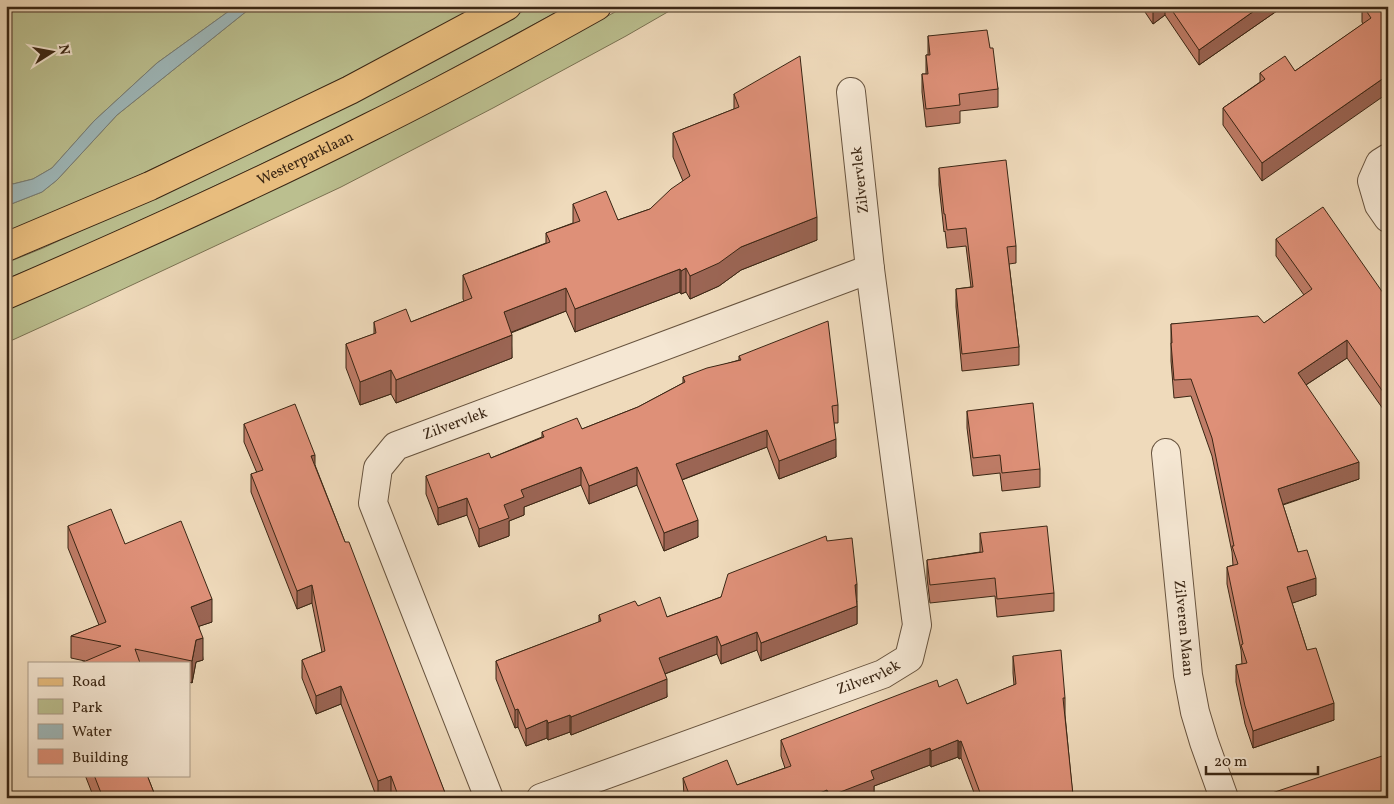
<svg xmlns="http://www.w3.org/2000/svg" width="1394" height="804" font-family="Vollkorn,serif">
	<rect width="100%" height="100%" fill="#efdabb"/>
	<filter id="stains"><feTurbulence type="fractalNoise" baseFrequency=".004" numOctaves="4"/><feColorMatrix values="0 0 0 0 .2 0 0 0 0 .09 0 0 0 0 .02 0 0 0 .5 -.17"/></filter>
	<radialGradient id="worn" r=".72"><stop offset=".6" stop-color="#630" stop-opacity="0"/><stop offset="1" stop-color="#630" stop-opacity=".3"/></radialGradient>
	<path fill="#bbbf8f" stroke="#7a7252" d="M6,6H236L157,63L94,121L52,168L33,179L13,184H6Z
		M253,6H479C386,58 289,105 192,150C131,179 69,209 6,234V206L42,192L57,180L117,115Z
		M533,6H568L362,117L161,211L46,263L6,279V263L43,248L156,196L356,100Z
		M626,6H678L626,36L493,108L341,187L85,307L6,343V307L479,86Z"/>
	<path fill="#9eb8ba" stroke="#767e78" d="M236,6H253L117,115L57,180L42,192L6,206V190L8,189L6,184L10,182L13,184L33,179L52,168L94,121L157,63Z"/>
	<g fill="none" stroke-linecap="round" stroke-linejoin="round">
		<g stroke="#67533e" stroke-width="30">
			<g id="minor">
				<path d="M1388,158L1380,163L1372,181L1379,205L1388,218"/>
				<path id="s1" d="M1166,453L1188,675L1195,712L1204,742L1224,798"/>
				<path id="s2" d="M489,798L373,503L378,468L396,446L870,269"/>
				<path id="s3" d="M541,798L883,674L909,658L917,625L870,269L851,92"/>
			</g>
		</g>
		<g stroke="#3a2614" stroke-width="30">
			<g id="major">
				<path d="M6,247L150,186L350,90L507,6"/>
				<path id="s4" d="M6,295C129,242 251,187 370,127C447,89 522,48 597,6"/>
			</g>
		</g>
		<use href="#minor" stroke="#f5e7d3" stroke-width="28"/>
		<use href="#major" stroke="#e8bd7e" stroke-width="28"/>
	</g>
	<path fill="#bf7c67" stroke="#3a2614" d="M1141,6H1284L1199,65L1165,15L1153,24Z
		M1362,6H1388L1262,181L1223,125V108L1260,82V73L1295,71L1363,24L1362,22Z
		M928,36L990,48L998,89V107L960,111V123L926,127L922,92V74H926V55H928Z
		M734,94L817,240L741,270L719,286L690,299L686,292L681,294L680,292L575,332L566,311L511,333L512,358L396,403L391,394L360,405L346,368V344L374,334V322H411L464,301L463,299V275L546,243V233L573,223V204L618,220L650,209L683,181L673,157V133L734,109Z
		M939,168L1016,246V263L1009,264L1019,347V365L962,371L956,307V289L971,287L966,246L947,248L945,231L944,232L939,185Z
		M1276,239L1388,300V416L1347,358L1306,385L1359,479L1283,505L1298,552L1316,595L1292,603L1307,650L1334,720L1253,748L1245,724L1236,682V665L1242,664L1241,650L1227,584V567L1233,565L1232,552L1212,456L1191,396L1174,398L1171,361V324L1264,323L1304,295L1276,256Z
		M739,356L838,405V423H834L836,457L779,479L767,447L682,480L698,537L664,551L637,485L589,504L581,485L524,507V515L509,521V536L479,547L467,515L438,525L426,494V476L491,458L542,437V432L582,429L638,407L683,383V377L739,360Z
		M967,411L1040,469V487L1002,491L1000,473L973,476L967,428Z
		M244,424L315,465L345,542L447,798H392L391,794L380,798H377L341,704L316,714L302,678V660L322,652L312,603L297,609L251,492V474L257,473L244,442Z
		M68,526L125,544L212,622L199,626L203,660L196,662L192,683L189,682V663H81L85,661L71,658V636L99,625L68,548Z
		M980,533L1054,593V611L997,617L995,596L930,603L927,578V560L980,552Z
		M827,541L857,602V624L761,661L757,650L721,664L717,654L665,674L667,697L571,735L570,732L548,740L547,738L526,746L518,727L515,728L496,679V661L599,622V615L638,606L667,617L721,597Z
		M1013,656L1065,698V715L1073,798H976L961,758L959,759L958,757L931,767L930,765L874,786V795L868,798H678L684,796L683,778L737,785L785,768L781,756V740L939,687L967,704L1014,685L1013,673Z
		M85,775H147L156,798H94Z"/>
	<path fill="#9b6554" stroke="#3a2614" d="M1156,6H1165V15L1153,24V8Z
		M1261,6H1284L1199,65V50Z
		M1388,75V93L1262,181V163Z
		M817,217V240L741,270L719,286L690,299V276L741,247Z
		M686,268V292L681,294V271Z
		M680,269V292L575,332V309Z
		M566,288V311L504,335V312Z
		M512,335V358L396,403V380Z
		M1347,340V358L1298,390V373Z
		M391,370V394L360,405V382Z
		M767,430V447L676,482V464Z
		M836,439V457L779,479V461Z
		M315,455V472L311,456Z
		M1359,462V479L1278,506V489Z
		M581,467V485L524,507V515L509,521V536L479,547V529L504,505L521,490Z
		M637,467V485L589,504V486Z
		M467,498V515L438,525V508Z
		M698,520V537L664,551V533Z
		M1316,578V595L1287,605V587Z
		M857,584V602H855V585Z
		M312,585V603L297,609V591Z
		M212,599V622L191,629V607Z
		M857,606V624L761,661V643Z
		M757,632V650L721,664V646Z
		M717,636V654L659,676V658Z
		M203,638V660L196,662L192,683V661L196,640Z
		M667,679V697L571,735V717Z
		M341,686V704L316,714V696Z
		M1334,703V720L1253,748V731Z
		M518,709V727L515,728V710Z
		M570,715V732L548,740V723Z
		M547,720V738L526,746V729Z
		M958,740V757L931,767V751Z
		M961,741V758L959,759V742Z
		M930,748V765L874,786V795L868,798H830V796L871,771Z
		M391,776V794L380,798H378V781Z
		M827,790V798H808Z
		M1073,795V798H1065Z"/>
	<path fill="#de9078" stroke="#3a2614" d="M1169,6H1261L1199,50Z
		M1363,6H1388V75L1262,163L1223,108L1265,79L1260,73L1285,56L1295,71L1371,18Z
		M987,30L990,48H993L998,89L959,94L960,105L926,109L922,74H928L926,55H930L928,36Z
		M800,56L817,217L741,247L719,263L690,276L686,268L681,271L680,269L575,309L566,288L504,312L512,335L396,380L391,370L360,382L346,344L376,333L374,322L406,309L411,322L472,298L463,275L550,242L546,233L580,221L573,204L606,191L618,220L650,209L671,189L690,176L673,133L739,107L734,94Z
		M1006,160L1016,246L1007,247L1019,347L962,354L956,289L973,287L966,228L947,230L945,214H944L939,168Z
		M1323,207L1388,300V399L1347,340L1298,373L1359,462L1278,489L1298,552L1307,550L1316,578L1287,587L1307,650L1316,648L1334,703L1253,731L1245,706L1236,665L1247,663L1241,645L1243,644L1227,567L1238,564L1232,546H1234L1212,438L1191,379L1174,380L1171,343H1172L1171,324L1258,316L1264,323L1312,289L1276,239Z
		M828,321L838,405L832,406L836,439L779,461L767,430L676,464L698,520L664,533L637,467L589,486L581,467L521,490L524,497L504,505L509,518L479,529L467,498L438,508L426,476L489,453L491,458L544,437L542,432L577,418L582,429L638,407L685,382L683,377L707,368L741,360L739,356Z
		M1033,403L1040,469L1002,473L1000,455L973,458L967,411Z
		M295,404L315,455L311,456L345,542H349L447,798H399L391,776L378,781L341,686L316,696L302,660L325,651L312,585L297,591L251,474L263,470L244,424Z
		M111,509L125,544L181,521L212,599L191,607L203,638L196,640L192,661L135,649L140,663H81L121,646L71,636L106,622L68,526Z
		M1047,526L1054,593L997,599L995,578L930,585L927,560L983,552L980,533Z
		M826,536L827,541L852,538L857,584L855,585L857,606L761,643L757,632L721,646L717,636L659,658L667,679L571,717L570,715L548,723L547,720L526,729L518,709L515,710L496,661L601,621L599,615L635,601L638,606L660,597L667,617L721,597L728,574Z
		M1061,650L1065,698H1063L1073,795L1065,798H982L961,741L959,742L958,740L931,751L930,748L871,771L874,779L830,796L827,790L808,798H678L689,794L683,778L727,760L737,785L791,766L781,740L937,680L939,687L957,679L967,704L1016,684L1013,656Z
		M1388,754V798H1267L1266,795Z
		M94,775H147L156,798H103Z"/>
	<g text-anchor="middle" dominant-baseline="central" stroke-width="5" stroke-linejoin="round" paint-order="stroke">
		<g font-size="15" fill="#3a2614" stroke="#f5e7d3">
			<text stroke="none"><textPath href="#s4" startOffset="329">Westerparklaan</textPath></text>
			<text transform="translate(861 180) rotate(-96)">Zilvervlek</text>
			<text stroke="none"><textPath href="#s2" startOffset="444">Zilvervlek</textPath></text>
			<text stroke="none"><textPath href="#s1" startOffset="176">Zilveren Maan</textPath></text>
			<text stroke="none"><textPath href="#s3" startOffset="349">Zilvervlek</textPath></text>
		</g>
	</g>
	<rect width="1394" height="804" fill="none" stroke="#efdabb" stroke-width="25"/>
	<rect x="8" y="8" width="1379" height="789" fill="none" stroke="#3a2614" stroke-width="2.5"/>
	<rect x="12" y="12" width="1369" height="779" fill="none" stroke="#3a2614"/>
	<rect x="28" y="662" width="162" height="115" fill="#f5e7d3" stroke="#aa9a87"/>
	<rect x="38" y="678" width="25" height="8" fill="#e8bd7e" stroke="#aa9a87"/>
	<text x="72" y="686" font-size="15" fill="#3a2614">Road</text>
	<rect x="38" y="699" width="25" height="15" fill="#bbbf8f" stroke="#aa9a87"/>
	<text x="72" y="712" font-size="15" fill="#3a2614">Park</text>
	<rect x="38" y="724" width="25" height="15" fill="#9eb8ba" stroke="#aa9a87"/>
	<text x="72" y="736" font-size="15" fill="#3a2614">Water</text>
	<rect x="38" y="749" width="25" height="15" fill="#de9078" stroke="#aa9a87"/>
	<text x="72" y="762" font-size="15" fill="#3a2614">Building</text>
	<g transform="translate(52 52) rotate(79)" stroke="#f5e7d3" stroke-width="4" paint-order="stroke">
	<path d="M0-4L9 19L0 12L-9 19Z" fill="#3a2614"/>
	<text y="-8" font-size="14" font-weight="bold" text-anchor="middle" fill="#3a2614">N</text>
	</g>
	<path d="M1206 766v8h112v-8" fill="none" stroke="#3a2614" stroke-width="2.5"/>
	<text x="1214" y="766" font-size="15" fill="#3a2614" stroke="#f5e7d3" stroke-width="4" paint-order="stroke">20 m</text>
	<rect width="100%" height="100%" filter="url(#stains)"/>
	<rect width="100%" height="100%" fill="url(#worn)"/>
</svg>
